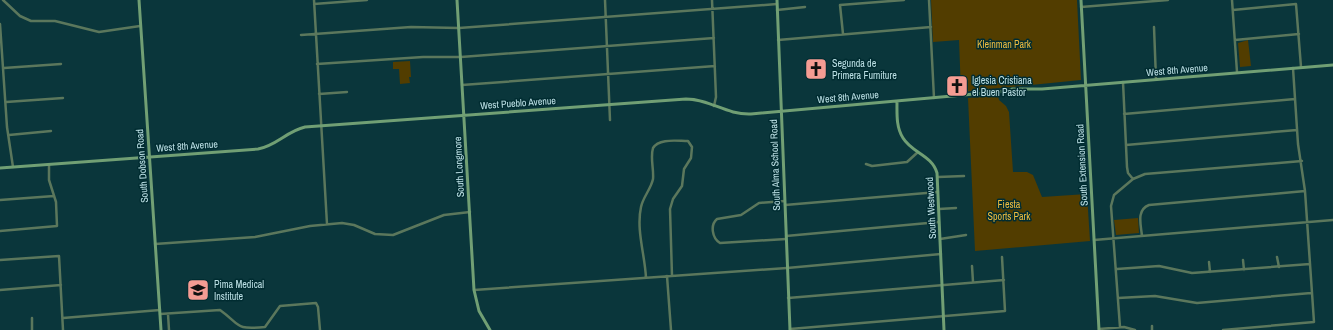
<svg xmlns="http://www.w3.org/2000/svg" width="1333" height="330" font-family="'Archivo Narrow',sans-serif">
	<rect width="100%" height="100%" fill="#0a363b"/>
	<path fill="#523d00" d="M931,0H1077L1081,80L961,92L959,40L933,42Z
		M1248,40L1251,66L1240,67L1238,43Z
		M410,61L411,77H409L410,83L400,84L399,69H393V62Z
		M998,96L999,100L1006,106L1009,112L1013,172H1027L1033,175L1042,197L1087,194L1090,241L975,251L968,98Z
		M1138,218L1139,233L1116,235L1114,220Z"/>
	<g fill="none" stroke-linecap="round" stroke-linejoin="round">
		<path stroke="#5b775c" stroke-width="2.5" d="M3,0L20,16L31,21H55L99,32L140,26
			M314,0L327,224
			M605,0L610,120
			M712,0L716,97L714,106
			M929,0L934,98
			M1232,0L1237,72
			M314,4L367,0
			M1081,7L1168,0
			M777,10L805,7
			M1233,10L1296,4L1301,67
			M0,24L7,127L13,167
			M1154,27L1156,79
			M843,34L840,5L904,0
			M301,35L411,27L459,28L777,4
			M778,40L931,27
			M1235,40L1299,34
			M317,64L423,57H461L714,38
			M4,68L61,64
			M462,85L715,66
			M319,94L347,92
			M6,102L63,98
			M1124,114L1295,99
			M9,135L51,131
			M1126,145L1297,130
			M866,164L872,166L907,162L918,152
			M938,177L964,176
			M1133,179L1145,174L1302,161
			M0,200L54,196
			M785,201L759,203L741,215L717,219C710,225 712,238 720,243L786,239
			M785,205L938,192
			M939,209L956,208
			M0,231L57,226L56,202L49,180V165
			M786,236L939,222
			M1142,236C1141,225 1136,210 1149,205L1305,191
			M940,239L966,235
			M1094,240L1333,220
			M155,244L255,237L310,226L342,223L354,225L375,234L393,235L444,215L470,212
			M1277,257L1279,267
			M0,260L59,256L63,330
			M1243,260L1244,270
			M1209,262L1210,272
			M972,266L973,282
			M1117,269L1159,266L1192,273L1310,264
			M667,276L671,330
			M646,278C645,255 636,230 641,207C643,197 651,189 653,179C654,169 650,158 653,148C659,138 677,141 688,141L692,147L691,158L684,169L682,186L673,199L670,209L672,276
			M0,290L61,285
			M474,290L787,268L941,254
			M788,298L1004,280
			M1118,298L1155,296L1197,303L1311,293
			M160,314L220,310C241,325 234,330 265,327L280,306L316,303L318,307L320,330
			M168,314L169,330
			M32,318V330
			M63,318L160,310
			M1152,326V330
			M1120,327L1111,206L1114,195L1133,179L1128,173L1127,167L1123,82
			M790,329L1005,311L1002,257
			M1099,329L1124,327L1135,330
			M1223,330L1314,322L1305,191L1298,144L1293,68"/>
		<path stroke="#719f74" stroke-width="3" d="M139,0L161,330
			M457,0L474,290L479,311L490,330
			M777,0L790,330
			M1081,0L1099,330
			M1008,91C1013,94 1018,93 1023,90
			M897,101C897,114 896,127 903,138C912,153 932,155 937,173L944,330
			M0,168L258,149C276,146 287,131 305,127L686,99C710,99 726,115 751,114L1008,91L1012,89H1042L1333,65"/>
	</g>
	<defs>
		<g id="church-square" transform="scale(1.15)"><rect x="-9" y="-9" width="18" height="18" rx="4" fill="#f59c93" stroke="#002c31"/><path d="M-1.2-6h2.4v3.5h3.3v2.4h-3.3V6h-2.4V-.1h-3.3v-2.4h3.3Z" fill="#111"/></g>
		<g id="university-square" transform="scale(1.15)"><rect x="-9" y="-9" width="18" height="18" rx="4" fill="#f59c93" stroke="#002c31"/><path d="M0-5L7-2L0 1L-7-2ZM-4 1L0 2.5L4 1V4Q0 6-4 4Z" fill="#111"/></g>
	</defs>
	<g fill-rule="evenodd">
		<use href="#church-square" x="816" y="69"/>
		<use href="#church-square" x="957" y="86"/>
		<use href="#university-square" x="198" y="290"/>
	</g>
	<g text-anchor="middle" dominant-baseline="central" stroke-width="3" stroke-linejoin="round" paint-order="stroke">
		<g font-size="10" fill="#efbd3f" stroke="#002c31">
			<text x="1004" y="44">Kleinman Park</text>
			<text x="1009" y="204">Fiesta<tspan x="1009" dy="12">Sports Park</tspan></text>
		</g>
		<g font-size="10" fill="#bce0e5" stroke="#002c31" text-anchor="start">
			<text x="832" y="63">Segunda de<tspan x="832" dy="12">Primera Furniture</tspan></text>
			<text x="972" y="80">Iglesia Cristiana<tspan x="972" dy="12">el Buen Pastor</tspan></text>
			<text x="214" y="284">Pima Medical<tspan x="214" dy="12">Institute</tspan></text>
		</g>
		<g font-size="10" fill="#bce0e5" stroke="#002c31">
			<text transform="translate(1177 70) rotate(-5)">West 8th Avenue</text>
			<text transform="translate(848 97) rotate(-5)">West 8th Avenue</text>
			<text transform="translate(518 103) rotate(-4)">West Pueblo Avenue</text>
			<text transform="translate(187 146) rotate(-4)">West 8th Avenue</text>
			<text transform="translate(775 165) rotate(-92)">South Alma School Road</text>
			<text transform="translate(1082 165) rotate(-93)">South Extension Road</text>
			<text transform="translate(142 166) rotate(-94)">South Dobson Road</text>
			<text transform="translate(459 167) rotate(-93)">South Longmore</text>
			<text transform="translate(931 208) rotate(-93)">South Westwood</text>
		</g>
	</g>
</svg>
